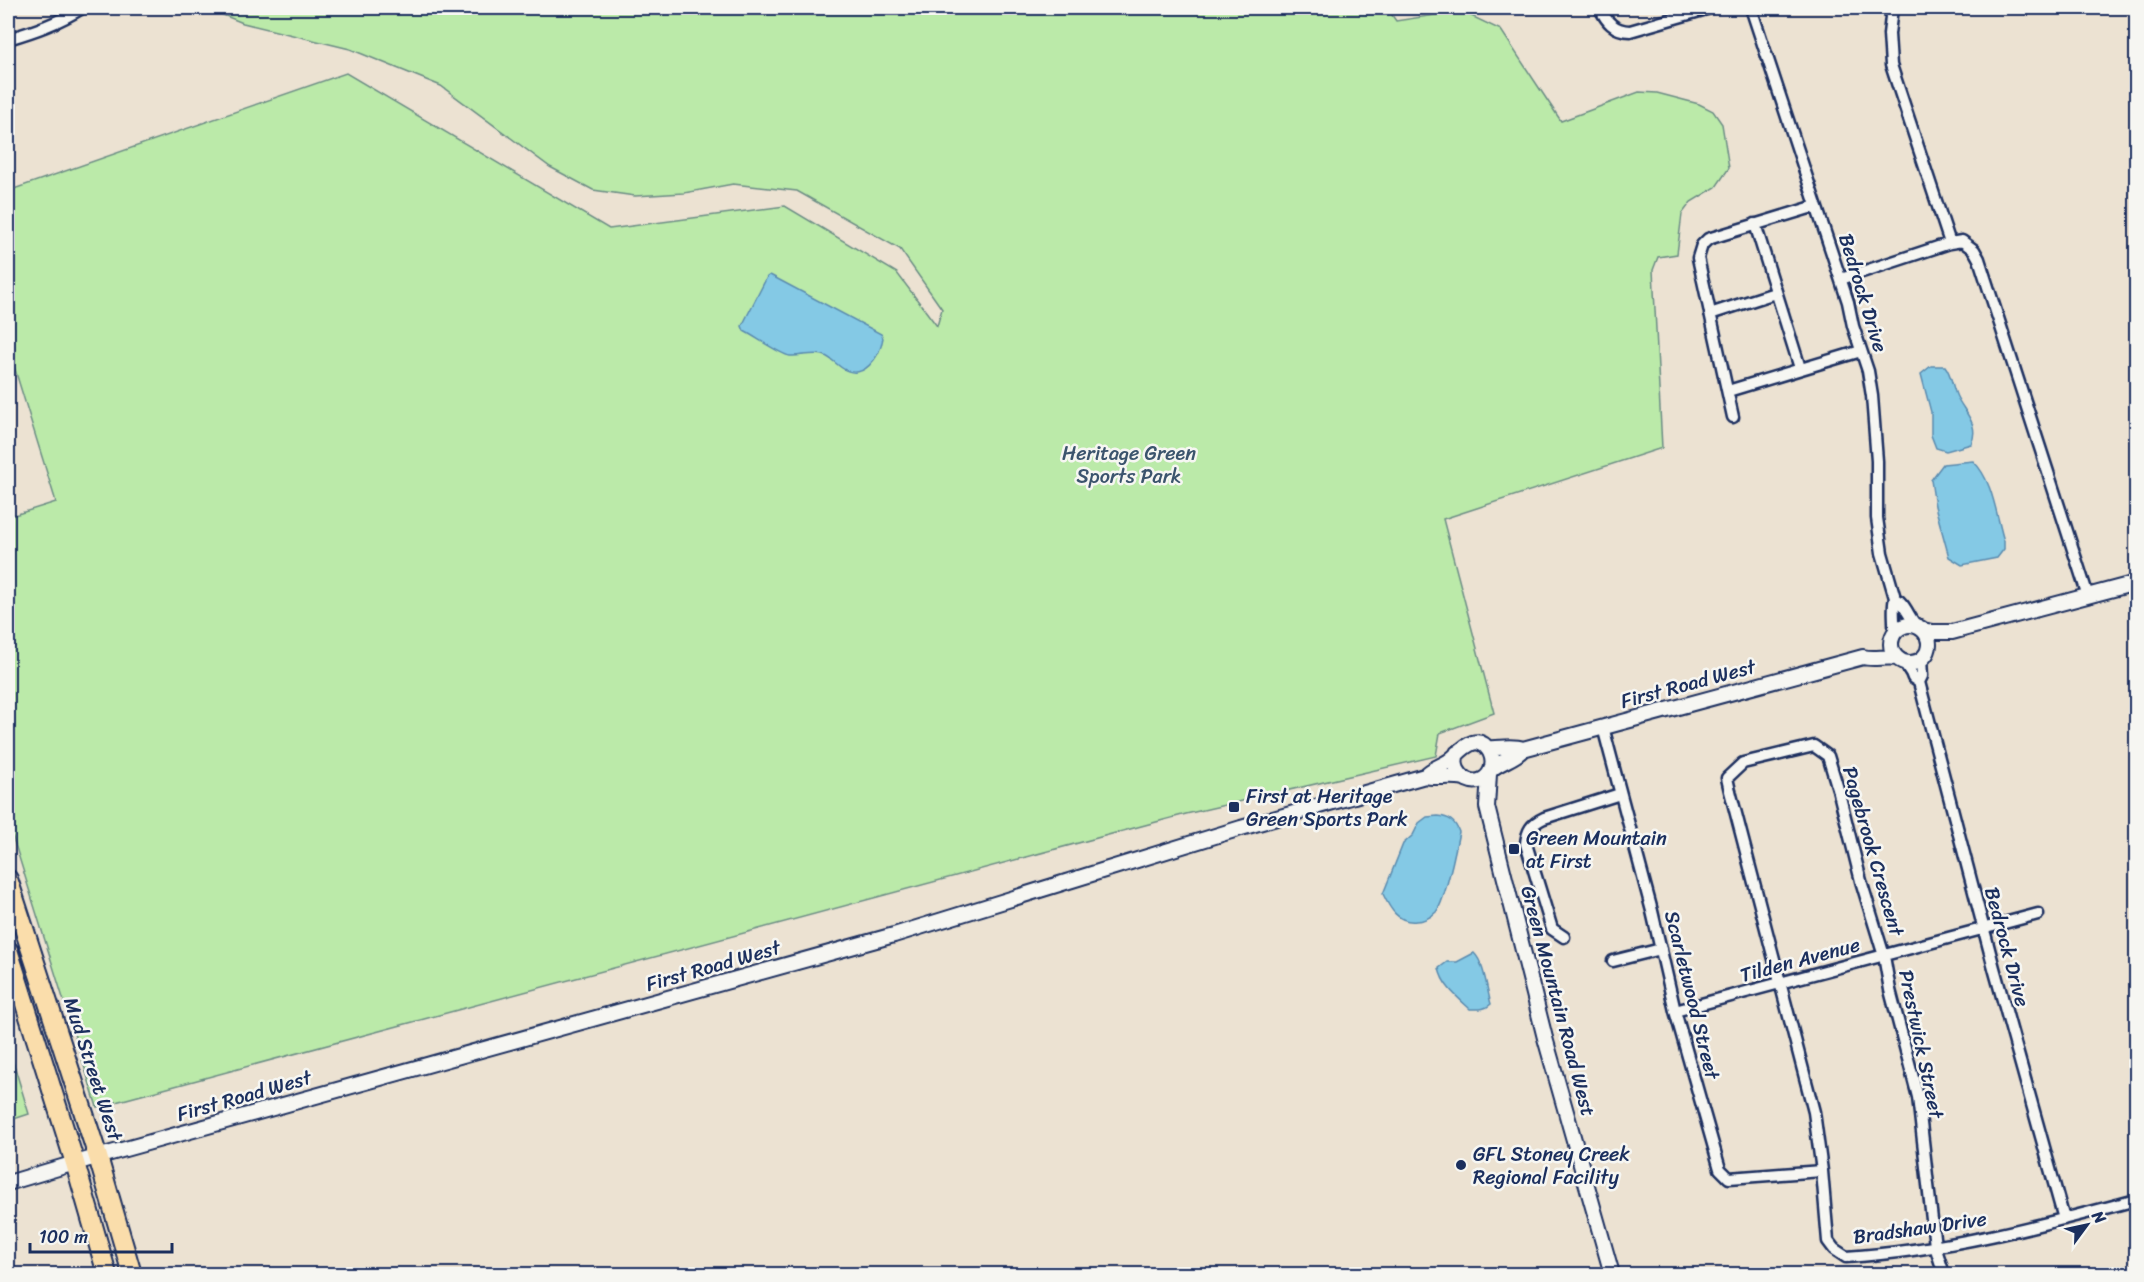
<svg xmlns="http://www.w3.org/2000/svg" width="2144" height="1282" font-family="Sriracha,sans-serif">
	<rect width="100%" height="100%" fill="#ece2d2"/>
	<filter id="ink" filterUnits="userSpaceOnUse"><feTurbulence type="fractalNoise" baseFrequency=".0167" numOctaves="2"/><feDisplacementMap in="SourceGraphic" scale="12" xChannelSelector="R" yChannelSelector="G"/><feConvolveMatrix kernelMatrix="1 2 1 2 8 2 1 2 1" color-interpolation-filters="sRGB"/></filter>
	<g filter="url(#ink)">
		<path fill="#bbeaa9" stroke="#6b8c84" stroke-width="1.5" d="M206,8H1387L1396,21L1461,11L1501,30L1561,121L1639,92L1657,93L1699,104L1713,111L1722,124L1729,168L1716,187L1691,202L1682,214L1677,254L1658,257L1653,270L1662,448L1443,519L1494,713L1440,733L1436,756L1186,814L97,1107L8,822V517L56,502L8,347V191L346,73L609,229L785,206L897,273L937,326L942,309L900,249L797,191L733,184L684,193L635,196L593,190L550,167L441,86L350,49L243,23Z
			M8,1045L29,1114L8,1121Z"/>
		<path fill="#84c9e5" stroke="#5a8baf" stroke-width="1.5" d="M770,275L881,334L883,338C880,357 863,382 842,368C836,364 830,357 823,355C813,352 800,357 790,356C781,355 754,336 744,331L742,326L767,277Z
			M1931,366H1945C1952,375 1952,387 1957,397C1965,413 1980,425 1971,444L1946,451L1936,448L1931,435V412L1921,374Z
			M1973,461C1993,480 1996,515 2004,541V549L1997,558L1962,565L1949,557L1935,506L1931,480L1943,464Z
			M1438,816C1449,817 1455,821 1459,832C1456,847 1445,902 1436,912C1430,918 1424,921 1416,921C1398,923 1390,909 1383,894L1403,844L1413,835L1419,823L1427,817Z
			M1474,953C1484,962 1487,990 1491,1004C1485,1010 1479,1009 1470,1009C1457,997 1442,985 1439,968L1447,962H1457Z"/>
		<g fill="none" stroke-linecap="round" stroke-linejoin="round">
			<g stroke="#1b2f5e" stroke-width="15">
				<path id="minor" d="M1600,8C1606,21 1614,31 1630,31L1710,8
					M1751,8L1848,302L1853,326L1868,371L1872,396L1877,461V518L1882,553L1895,598C1892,607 1895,623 1894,634
					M1892,8L1889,34L1891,65L1950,243
					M8,39C35,31 58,23 82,8
					M1755,224L1800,368
					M1841,279L1950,243L1962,241L1974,250L1979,259L2088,596
					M1710,314L1775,293
					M1728,391L1861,351
					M1733,417L1698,258L1702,245L1708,239L1816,206
					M1895,598C1905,603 1909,618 1917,626
					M1921,659L1922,676L1919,682L1994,968L2064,1219
					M1903,661L1911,673L1913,678L1919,682
					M1603,727L1652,911L1675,1011L1720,1169L1729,1178L1822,1171
					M1564,937L1552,929L1526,844C1527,831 1531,824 1544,818L1620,794
					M1613,961L1661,949
					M1675,1011L2038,914
					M1944,1274L1935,1246L1918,1097L1890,990L1884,956L1861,881L1838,789L1828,756L1814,746L1743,763L1727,778L1730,791L1814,1112L1822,1171L1828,1241L1834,1249L1846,1257C1945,1251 2042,1225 2136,1200
					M2124,1274L2136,1271"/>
			</g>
			<g stroke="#1b2f5e" stroke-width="18">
				<path id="tertiary" d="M1891 644a19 19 0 1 1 38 0a19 19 0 1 1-38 0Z
					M1923,630L1932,632H1952L2136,583
					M1487,748C1499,749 1512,745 1523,749
					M1492,769C1501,761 1516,758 1523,749L1863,657C1873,660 1886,656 1897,658
					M1489,774L1487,807L1545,1038L1612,1274
					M1425,776C1432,768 1440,767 1449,761C1460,753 1476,729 1490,752C1493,758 1493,765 1491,770C1481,793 1448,778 1457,753
					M8,1183L75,1163L894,935L1241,828L1425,776C1435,779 1450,775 1464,778"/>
			</g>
			<g stroke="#1b2f5e" stroke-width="22">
				<path id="primary" d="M8,879L98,1157L132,1274
					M8,950L75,1163L107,1274"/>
			</g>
			<use href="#minor" stroke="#f6f6f2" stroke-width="10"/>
			<use href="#tertiary" stroke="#f6f6f2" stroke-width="14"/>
			<use href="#primary" stroke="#faddab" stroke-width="18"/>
		</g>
	</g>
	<g fill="#1b2f5e" stroke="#f6f6f2" stroke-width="2">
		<rect x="1228" y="801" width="12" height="12" rx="3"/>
		<rect x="1508" y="843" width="12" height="12" rx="3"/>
		<circle cx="1461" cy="1165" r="6"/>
	</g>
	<g text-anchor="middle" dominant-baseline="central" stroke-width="5" stroke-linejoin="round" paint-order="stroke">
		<g font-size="20" fill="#1b2f5e" stroke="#f6f6f2">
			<text transform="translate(1863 293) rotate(73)">Bedrock Drive</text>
			<text transform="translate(1688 684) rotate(-15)">First Road West</text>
			<text transform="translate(1873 851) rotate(74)">Pagebrook Crescent</text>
			<text transform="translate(2007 947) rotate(75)">Bedrock Drive</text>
			<text transform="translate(1800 960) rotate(-15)">Tilden Avenue</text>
			<text transform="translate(713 966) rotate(-16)">First Road West</text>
			<text transform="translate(1692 995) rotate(76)">Scarletwood Street</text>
			<text transform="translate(1558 1001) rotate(75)">Green Mountain Road West</text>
			<text transform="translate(1921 1044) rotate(78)">Prestwick Street</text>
			<text transform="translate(93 1069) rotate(72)">Mud Street West</text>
			<text transform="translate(244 1096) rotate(-16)">First Road West</text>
			<text transform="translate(1920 1228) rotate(-8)">Bradshaw Drive</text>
		</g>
		<g font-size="20" fill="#3b546d" stroke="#f6f6f2">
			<text x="1129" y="453">Heritage Green<tspan x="1129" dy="23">Sports Park</tspan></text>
		</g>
		<g font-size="20" fill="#1b2f5e" stroke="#f6f6f2" text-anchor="start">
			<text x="1246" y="796">First at Heritage<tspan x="1246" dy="23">Green Sports Park</tspan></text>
			<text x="1526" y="838">Green Mountain<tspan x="1526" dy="23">at First</tspan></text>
			<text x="1473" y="1154">GFL Stoney Creek<tspan x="1473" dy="23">Regional Facility</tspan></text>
		</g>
	</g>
	<rect width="2144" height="1282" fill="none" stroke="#f6f6f2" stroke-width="30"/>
	<rect x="15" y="15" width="2114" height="1252" fill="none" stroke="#1b2f5e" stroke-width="2" filter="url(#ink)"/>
	<g transform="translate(2087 1225) rotate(57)" stroke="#f6f6f2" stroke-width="4.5" paint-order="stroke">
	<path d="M0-4.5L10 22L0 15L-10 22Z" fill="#1b2f5e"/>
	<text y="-9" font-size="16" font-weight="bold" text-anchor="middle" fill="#1b2f5e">N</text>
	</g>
	<path d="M30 1243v9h142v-9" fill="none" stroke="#1b2f5e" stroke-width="3"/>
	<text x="39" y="1243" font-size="18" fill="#1b2f5e" stroke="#f6f6f2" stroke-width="4.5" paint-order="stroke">100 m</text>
</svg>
